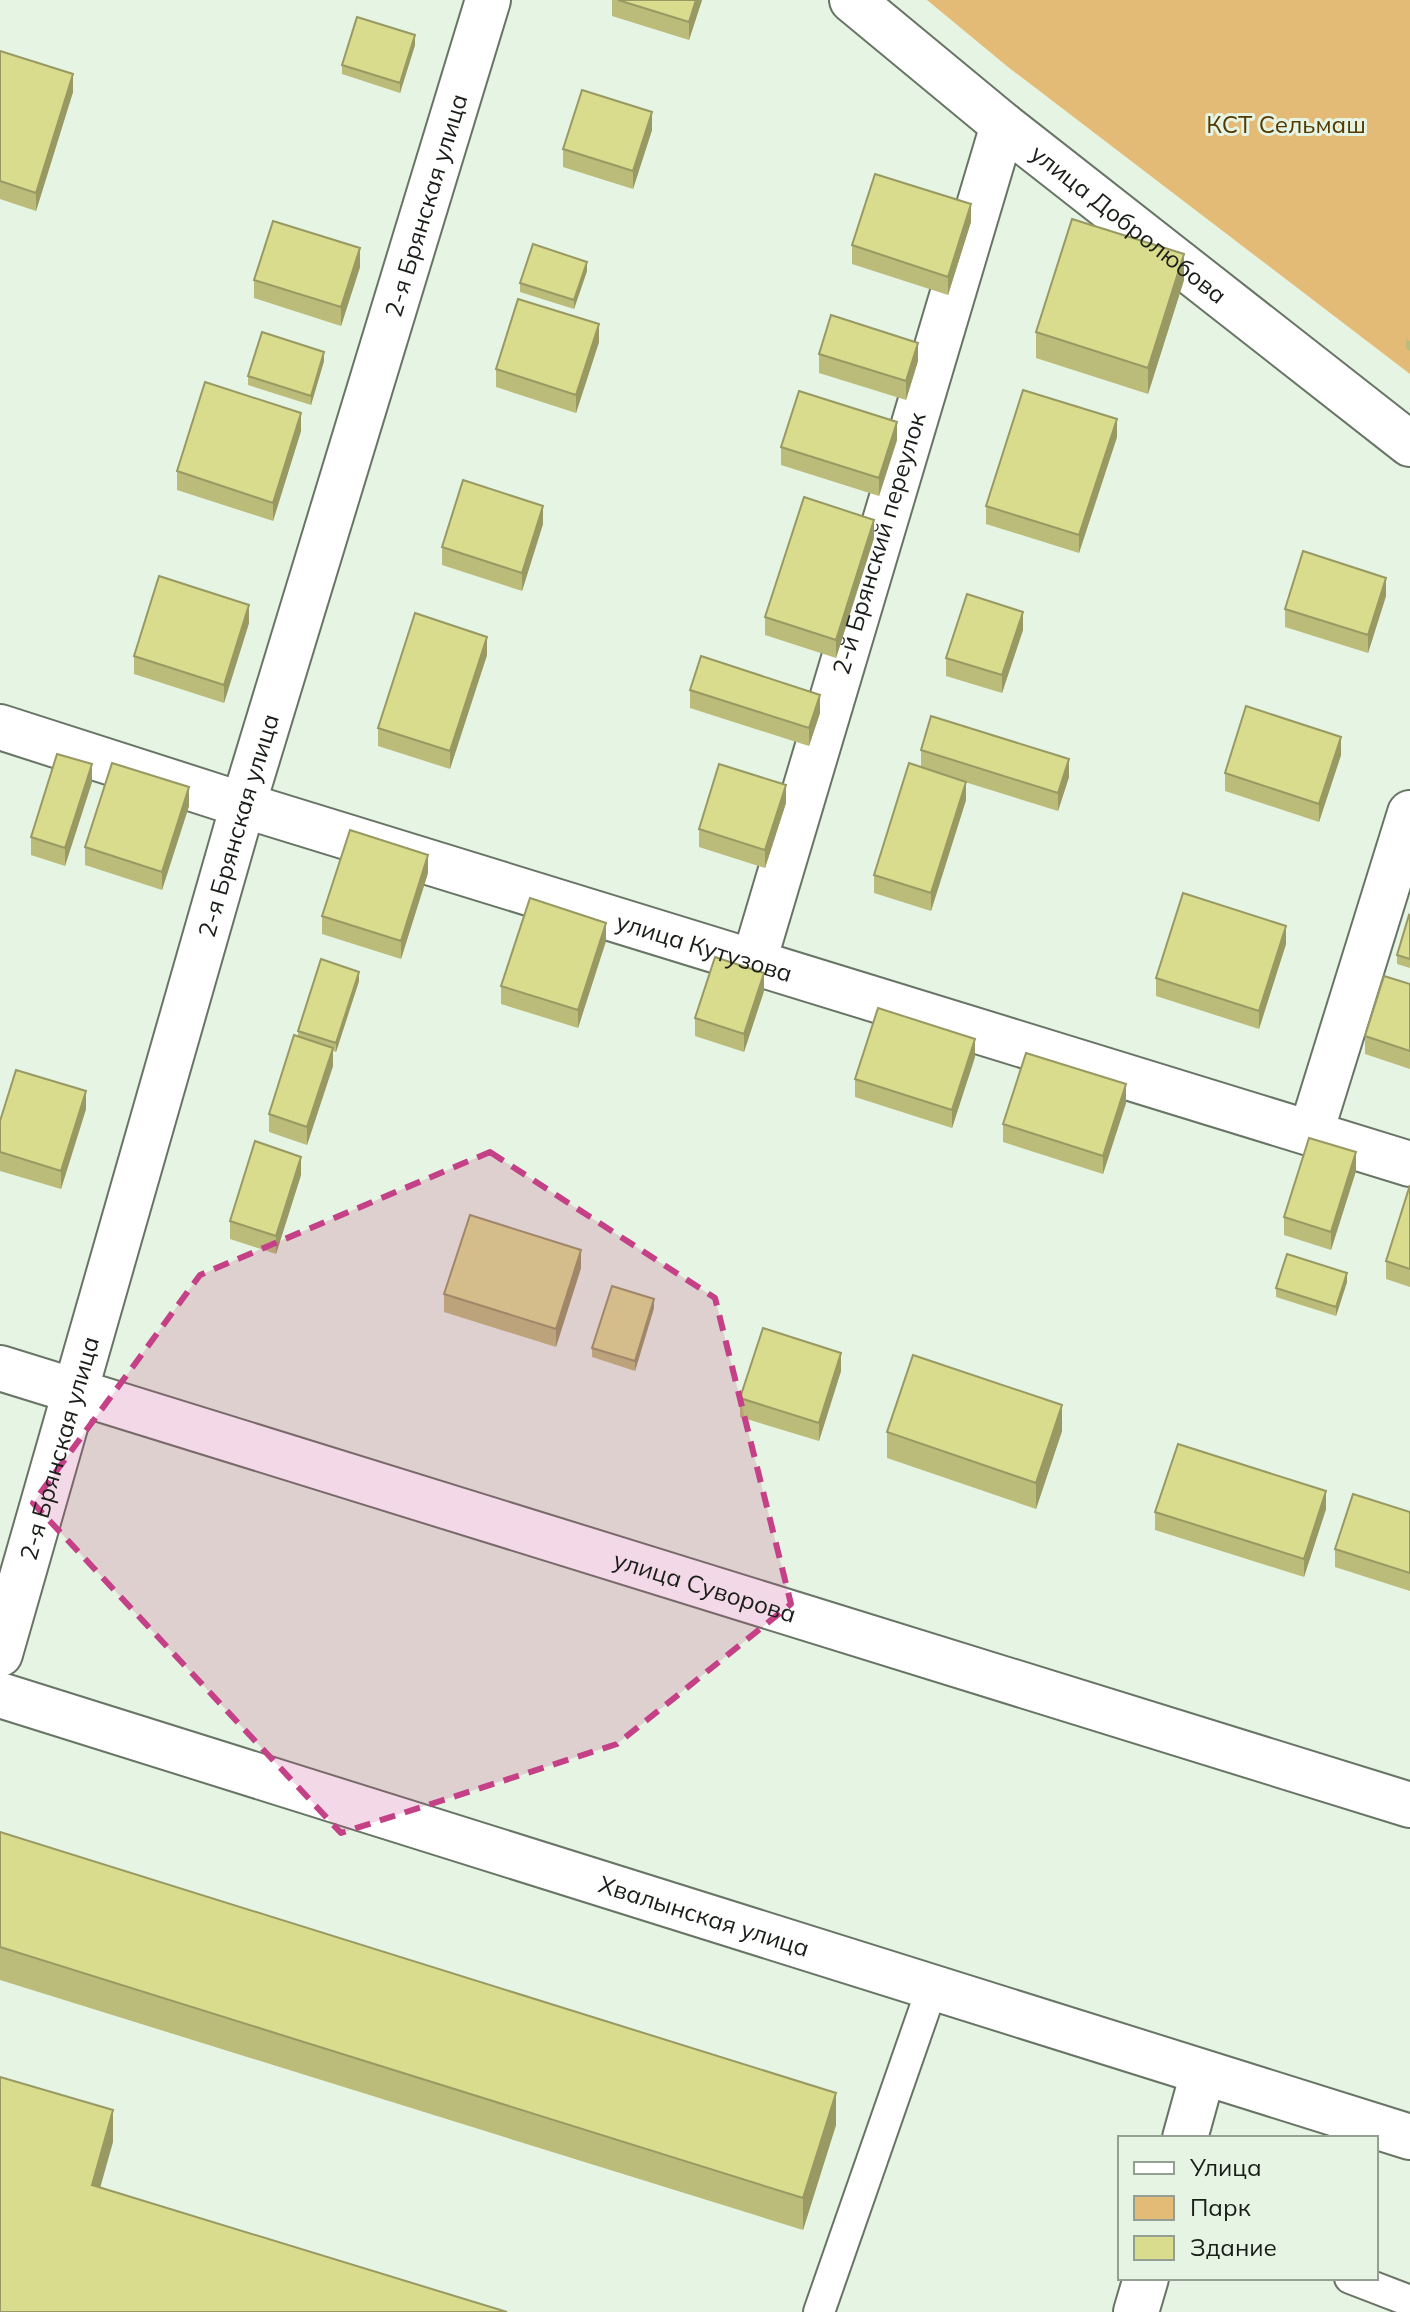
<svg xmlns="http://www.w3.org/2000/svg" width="1410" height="2312" font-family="Mulish,sans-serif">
	<rect width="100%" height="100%" fill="#e6f4e3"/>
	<path fill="#e3bb76" d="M927,0H1410V374L1008,67Z"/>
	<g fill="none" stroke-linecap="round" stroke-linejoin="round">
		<g stroke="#687465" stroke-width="34">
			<path id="lane" d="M1350,2278L1410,2301
				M819,2312L932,1988"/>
		</g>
		<g stroke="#687465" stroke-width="48">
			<g id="street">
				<path id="s1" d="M852,0L1003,125L1410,444"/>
				<path id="s2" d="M0,727L243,805L1410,1164"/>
				<path id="s3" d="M754,961L1003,125"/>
				<path d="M1311,1132L1410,813"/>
				<path id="s4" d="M0,1368L1410,1805"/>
				<path id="s5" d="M0,1654L243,805L488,0"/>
				<path d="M1185,2138L1203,2073"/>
				<path d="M1136,2312L1146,2278"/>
			</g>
		</g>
		<g stroke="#687465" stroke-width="48">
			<g id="primary">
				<path id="s6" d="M0,1695L1410,2137"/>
			</g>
		</g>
		<use href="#lane" stroke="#fff" stroke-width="30"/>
		<use href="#street" stroke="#fff" stroke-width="44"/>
		<use href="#primary" stroke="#fff" stroke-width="44"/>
	</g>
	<path fill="#bbbc79" d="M612,0H702L689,40L612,16Z
		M415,45L400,93L342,74V65Z
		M0,51L73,92L36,211L0,199Z
		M652,130L633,189L563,167V149Z
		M971,222L948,295L852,264V245Z
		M360,267L341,326L254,298V280Z
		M587,271L574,309L520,292V283Z
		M1184,280L1148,394L1036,358V332Z
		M1406,339L1410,341V351L1406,348Z
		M599,342L576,413L496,387V369Z
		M819,354L918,361L906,400L819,373Z
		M324,361L311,405L248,385V376Z
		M301,431L273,521L177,490V471Z
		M1117,437L1079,553L986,524V506Z
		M897,440L879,496L781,465V447Z
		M543,524L522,591L442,565V547Z
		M874,538L836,658L765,635V617Z
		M1386,596L1368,653L1285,627V609Z
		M249,623L224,703L134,674V656Z
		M1023,630L1002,693L946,676V658Z
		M487,655L450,769L378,746V728Z
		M690,690L820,713L809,746L690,708Z
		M921,750L1069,777L1058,811L952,778L966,800L931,911L874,893V875L921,767Z
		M1341,755L1319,822L1225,791V773Z
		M92,782L65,866L31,855V837Z
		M786,803L765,868L699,847V829Z
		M189,806L162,890L85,865V847Z
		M428,873L401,959L322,934V916Z
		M1410,916V968L1397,964V955Z
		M606,941L578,1028L501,1004V986Z
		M1286,944L1259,1029L1156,996V978Z
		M359,981L336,1052L333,1051V1066L307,1145L269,1132V1114L298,1036V1031Z
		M1410,984V1069L1365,1054V1036Z
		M764,991L744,1052L695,1036V1018Z
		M975,1057L952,1128L855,1097V1079Z
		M1126,1103L1103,1174L1003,1142V1124Z
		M86,1109L61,1189L0,1171V1121Z
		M1356,1171L1331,1250L1284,1235V1217Z
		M301,1175L276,1254L230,1239V1221Z
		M1410,1185V1287L1386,1279V1261Z
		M581,1268L556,1347L444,1312V1294Z
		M1347,1282L1336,1316L1276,1297V1288Z
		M654,1308L635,1371L592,1357V1348Z
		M841,1371L819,1441L740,1417V1398Z
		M1062,1431L1036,1509L887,1458V1432Z
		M1326,1509L1304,1577L1155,1530V1512Z
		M1410,1512V1591L1335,1567V1549Z
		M0,1832L836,2125L803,2230L0,1980Z"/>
	<path fill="#989963" d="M696,0H702L689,40V22Z
		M415,35V45L400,93V83Z
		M73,74V92L36,211V193Z
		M652,112V130L633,189V171Z
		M971,204V222L948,295V277Z
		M360,248V267L341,326V307Z
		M1184,254V280L1148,394V368Z
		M587,262V271L574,309V300Z
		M599,324V342L576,413V395Z
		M918,343V361L906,400V381Z
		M324,352V361L311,405V396Z
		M301,413V431L273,521V503Z
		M1117,419V437L1079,553V535Z
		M897,422V440L879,496V478Z
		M543,506V524L522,591V573Z
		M874,520V538L836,658V640Z
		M1386,578V596L1368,653V635Z
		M249,605V623L224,703V685Z
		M1023,612V630L1002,693V675Z
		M487,637V655L450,769V751Z
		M820,695V713L809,746V728Z
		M1341,737V755L1319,822V804Z
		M1069,759V777L1058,811V793Z
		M92,764V782L65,866V848Z
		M966,782V800L931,911V893Z
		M786,785V803L765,868V850Z
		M189,787V806L162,890V872Z
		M428,855V873L401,959V941Z
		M606,923V941L578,1028V1010Z
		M1286,926V944L1259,1029V1011Z
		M359,972V981L336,1052V1043Z
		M764,973V991L744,1052V1034Z
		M975,1039V1057L952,1128V1110Z
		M333,1048V1066L307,1145V1127Z
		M1126,1084V1103L1103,1174V1156Z
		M86,1091V1109L61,1189V1171Z
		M1356,1152V1171L1331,1250V1232Z
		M301,1157V1175L276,1254V1236Z
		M581,1250V1268L556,1347V1329Z
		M1347,1273V1282L1336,1316V1307Z
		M654,1299V1308L635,1371V1361Z
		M841,1353V1371L819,1441V1423Z
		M1062,1405V1431L1036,1509V1483Z
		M1326,1491V1509L1304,1577V1559Z
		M836,2093V2125L803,2230V2198Z
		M113,2110V2142L92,2217V2185Z"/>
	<path fill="#d9db8d" stroke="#989963" stroke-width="2" d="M618,0H696L689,22Z
		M357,17L415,35L400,83L342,65Z
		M0,51L73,74L36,193L0,181Z
		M582,90L652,112L633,171L563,149Z
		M875,174L971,204L948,277L852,245Z
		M1072,219L1184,254L1148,368L1036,332Z
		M273,221L360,248L341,307L254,280Z
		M533,244L587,262L574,300L520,283Z
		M518,299L599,324L576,395L496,369Z
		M831,315L918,343L906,381L819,354Z
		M262,332L324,352L311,396L248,376Z
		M205,382L301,413L273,503L177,471Z
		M1023,390L1117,419L1079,535L986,506Z
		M799,391L897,422L879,478L781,447Z
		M463,480L543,506L522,573L442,547Z
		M804,497L874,520L836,640L765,617Z
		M1303,551L1386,578L1368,635L1285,609Z
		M159,576L249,605L224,685L134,656Z
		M967,594L1023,612L1002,675L946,658Z
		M415,613L487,637L450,751L378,728Z
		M701,656L820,695L809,728L690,690Z
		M1246,706L1341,737L1319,804L1225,773Z
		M931,716L1069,759L1058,793L921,750Z
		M57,754L92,764L65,848L31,837Z
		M112,763L189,787L162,872L85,847Z
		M909,763L966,782L931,893L874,875Z
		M719,764L786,785L765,850L699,829Z
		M350,830L428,855L401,941L322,916Z
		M1183,893L1286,926L1259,1011L1156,978Z
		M530,898L606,923L578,1010L501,986Z
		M1409,915L1410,916V959L1397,955Z
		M715,957L764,973L744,1034L695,1018Z
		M321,959L359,972L336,1043L298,1031Z
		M1384,976L1410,984V1051L1365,1036Z
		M878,1008L975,1039L952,1110L855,1079Z
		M294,1035L333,1048L307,1127L269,1114Z
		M1026,1053L1126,1084L1103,1156L1003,1124Z
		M16,1070L86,1091L61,1171L0,1152V1121Z
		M1309,1138L1356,1152L1331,1232L1284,1217Z
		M255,1141L301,1157L276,1236L230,1221Z
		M1410,1185V1269L1386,1261Z
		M470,1215L581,1250L556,1329L444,1294Z
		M1287,1254L1347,1273L1336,1307L1276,1288Z
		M612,1286L654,1299L635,1361L592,1348Z
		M763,1328L841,1353L819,1423L740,1398Z
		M913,1355L1062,1405L1036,1483L887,1432Z
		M1178,1444L1326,1491L1304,1559L1155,1512Z
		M1353,1494L1410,1512V1573L1335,1549Z
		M0,1832L836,2093L803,2198L0,1947Z
		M0,2077L113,2110L92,2185L507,2312H0Z"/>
	<path fill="#c44187" fill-opacity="0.2" stroke="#c44187" stroke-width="6" stroke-dasharray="16 10" stroke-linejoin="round" d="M490,1152L715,1298L791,1604L617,1744L341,1833L33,1503L200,1275Z"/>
	<g text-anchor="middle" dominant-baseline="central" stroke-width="6" stroke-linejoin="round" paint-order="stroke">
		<g font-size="24" fill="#543900" stroke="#e6f4e3">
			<text x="1286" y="124">КСТ Сельмаш</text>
		</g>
		<g font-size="24" fill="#1a1e18" stroke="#e6f4e3">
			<text stroke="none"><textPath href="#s5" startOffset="1510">2-я Брянская улица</textPath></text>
			<text stroke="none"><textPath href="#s1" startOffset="356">улица Добролюбова</textPath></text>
			<text stroke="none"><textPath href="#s3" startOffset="436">2-й Брянский переулок</textPath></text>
			<text stroke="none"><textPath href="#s5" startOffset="862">2-я Брянская улица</textPath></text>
			<text stroke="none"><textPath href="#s2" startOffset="738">улица Кутузова</textPath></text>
			<text stroke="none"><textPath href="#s5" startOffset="214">2-я Брянская улица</textPath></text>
			<text stroke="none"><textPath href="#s4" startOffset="738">улица Суворова</textPath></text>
			<text stroke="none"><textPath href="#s6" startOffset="738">Хвалынская улица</textPath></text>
		</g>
	</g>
	<rect x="1118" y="2136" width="260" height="144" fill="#e6f4e3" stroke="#949e92" stroke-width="2"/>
	<rect x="1134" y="2162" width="40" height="12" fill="#ffffff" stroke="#949e92" stroke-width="2"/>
	<text x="1190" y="2176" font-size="24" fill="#1a1e18">Улица</text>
	<rect x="1134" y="2196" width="40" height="24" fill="#e3bb76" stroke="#949e92" stroke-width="2"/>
	<text x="1190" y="2216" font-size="24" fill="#1a1e18">Парк</text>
	<rect x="1134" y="2236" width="40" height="24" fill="#d9db8d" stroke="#949e92" stroke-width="2"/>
	<text x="1190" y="2256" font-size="24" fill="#1a1e18">Здание</text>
</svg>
